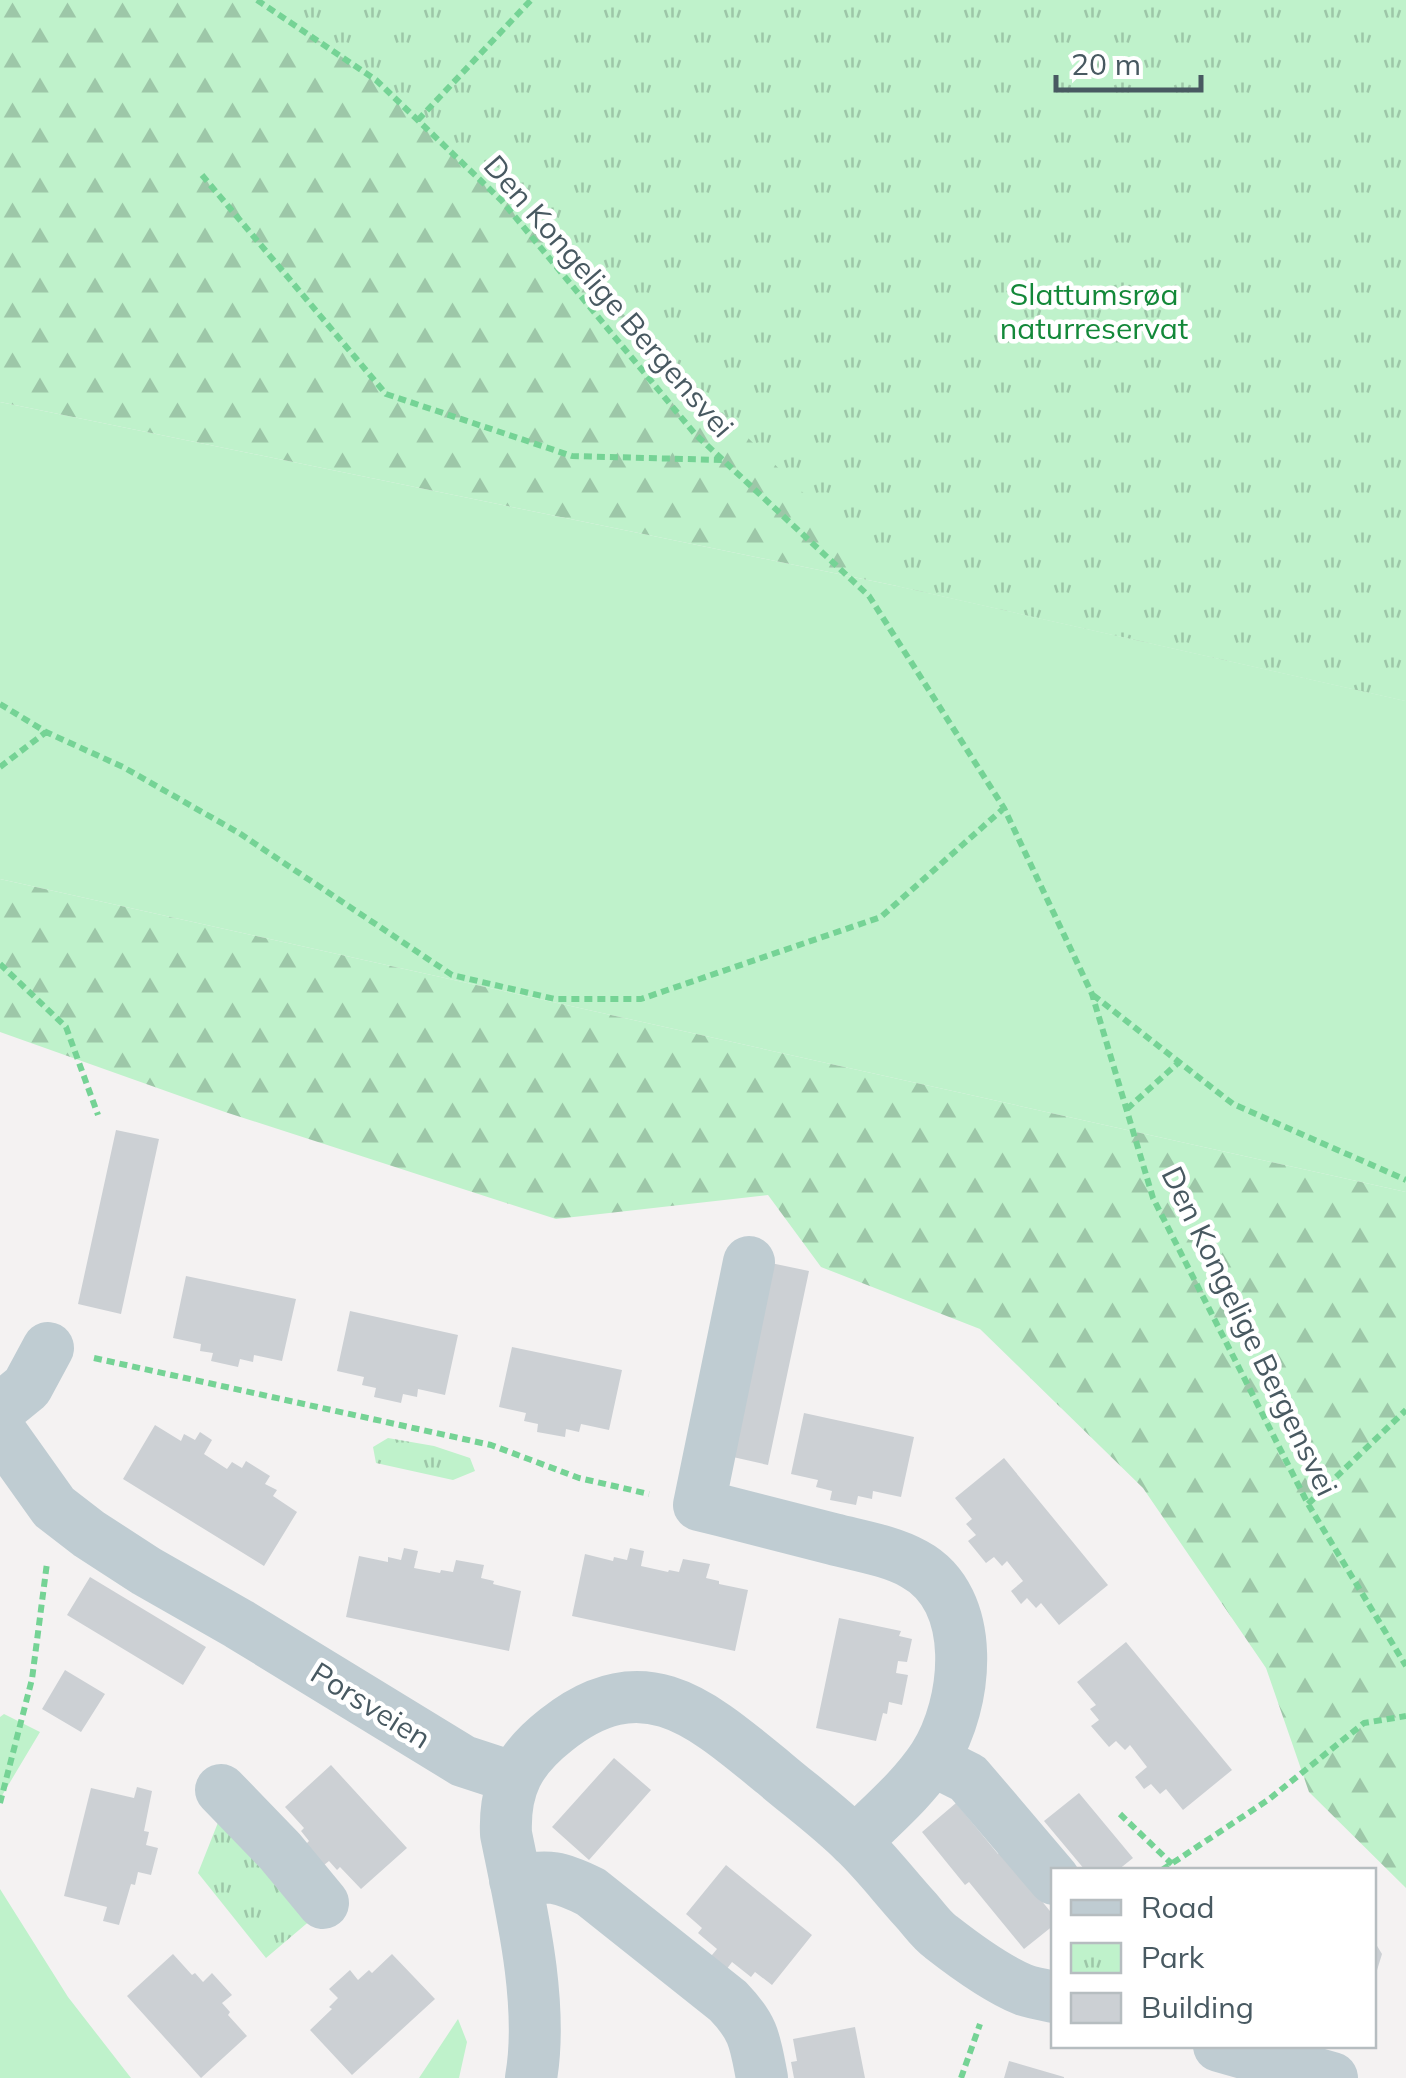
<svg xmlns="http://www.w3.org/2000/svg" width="1406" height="2078" font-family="Mulish,sans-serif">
	<defs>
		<pattern id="forest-firs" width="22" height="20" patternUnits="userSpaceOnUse" patternTransform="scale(2.5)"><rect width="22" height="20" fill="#bff2cb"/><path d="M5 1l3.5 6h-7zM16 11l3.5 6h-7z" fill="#9dc7a8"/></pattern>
		<pattern id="park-tufts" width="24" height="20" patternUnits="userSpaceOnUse" patternTransform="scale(2.5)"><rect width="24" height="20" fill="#bff2cb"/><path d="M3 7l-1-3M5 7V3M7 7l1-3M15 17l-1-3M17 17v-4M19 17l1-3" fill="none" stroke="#9dc7a8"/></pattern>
	</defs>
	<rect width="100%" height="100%" fill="#f4f2f2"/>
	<path fill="#bff2cb" d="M0,402L897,586L1406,701V1192L0,879Z
		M4,1714L40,1732L0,1799V1717Z
		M0,1889L68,1997L131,2078H0Z
		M458,2019L467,2042L459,2078H419Z"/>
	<path fill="url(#forest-firs)" d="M0,0H1406V701L897,586L0,402Z
		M0,879L1406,1192V1888L1309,1792L1266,1668L1143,1488L980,1329L821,1267L768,1195L556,1219L225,1112L0,1032Z"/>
	<path fill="url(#park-tufts)" d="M261,0H1406V701L897,586L420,112Z
		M388,1438L434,1446L470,1458L475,1471L453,1480L376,1463L373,1447Z
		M219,1820L312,1919L266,1958L198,1873Z"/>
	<path fill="#ccd0d4" d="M116,1130L159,1139L121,1314L78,1304Z
		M766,1262L809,1271L768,1465L724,1455Z
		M186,1276L296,1299L282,1361L254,1355L253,1362L240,1359L238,1367L211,1361L213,1353L200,1351L201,1344L173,1338Z
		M350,1311L458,1335L445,1395L418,1389L417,1397L403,1394L401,1403L374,1397L376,1388L362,1385L364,1377L337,1371Z
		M512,1347L622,1370L609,1430L581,1424L579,1432L566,1429L565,1437L537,1432L538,1424L524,1421L526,1413L499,1407Z
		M804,1413L914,1437L901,1497L873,1491L872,1499L858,1496L856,1505L830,1500L832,1491L816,1487L818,1480L791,1474Z
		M155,1425L181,1441L184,1434L195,1440L200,1432L212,1440L204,1454L227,1469L232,1462L242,1468L246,1461L270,1476L265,1484L277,1490L273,1496L297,1512L264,1566L123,1479Z
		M1004,1458L1108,1585L1059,1625L1041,1603L1036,1608L1027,1598L1021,1604L1011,1591L1023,1581L1007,1561L1002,1566L994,1557L986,1563L968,1541L976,1535L966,1524L972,1519L955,1498Z
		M404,1548L418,1551L414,1568L440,1573L441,1570L453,1572L456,1560L484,1565L481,1578L494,1581L493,1584L521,1591L509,1651L346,1617L359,1556L388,1562V1557L401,1560Z
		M630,1548L644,1551L641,1566L668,1572L669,1570L679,1572L683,1559L710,1564L706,1578L719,1581V1584L748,1590L735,1651L572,1616L585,1554L613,1561L614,1557L627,1560Z
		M90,1577L206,1647L183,1685L67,1615Z
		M839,1618L901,1631L899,1636L912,1639L907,1662L898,1661L896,1673L908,1675L902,1705L889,1702L887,1714L883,1713L876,1741L816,1728Z
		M1126,1642L1232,1770L1183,1810L1166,1789L1160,1794L1151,1784L1144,1789L1135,1777L1147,1767L1130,1745L1125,1750L1116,1741L1109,1747L1091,1726L1099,1720L1090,1709L1096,1705L1077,1682Z
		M65,1670L105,1694L81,1732L42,1709Z
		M614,1758L651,1790L589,1860L552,1827Z
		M331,1765L407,1848L361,1889L340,1867L337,1870L329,1861L319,1869L301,1849L309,1841L301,1831L304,1828L285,1807Z
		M137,1787L152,1791L144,1831L149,1832L146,1845L158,1848L151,1875L138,1872L135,1885L131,1884L119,1925L103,1921L107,1907L64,1896L91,1788L134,1798Z
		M1079,1793L1133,1858L1118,1870H1085L1044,1821Z
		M956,1803L998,1854L1001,1851L1054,1916V1925L1024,1949L969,1882L965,1885L922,1832Z
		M726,1865L812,1935L772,1985L755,1972L751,1977L732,1962L723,1974L707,1961L717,1949L698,1933L702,1928L686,1914Z
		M1374,1941L1382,1954L1374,1980Z
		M173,1954L192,1975L195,1973L203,1982L212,1973L232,1995L222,2003L230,2012L228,2015L247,2036L201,2078L127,1996Z
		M392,1954L435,1999L352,2075L310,2030L332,2009L329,2007L338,1998L329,1989L350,1970L358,1980L369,1970L372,1973Z
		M855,2027L865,2078H794L791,2062L797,2061L793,2039Z
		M1009,2061L1064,2077V2078H1004Z"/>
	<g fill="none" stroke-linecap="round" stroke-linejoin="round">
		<path stroke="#75d395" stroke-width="6" stroke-dasharray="8 5" stroke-linecap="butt" d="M257,0L376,80L502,201L695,434L869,596L1004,808L1092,994L1153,1198L1308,1504L1406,1666
			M418,120L531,0
			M202,175L386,394L572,456L722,460
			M0,704L46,732L123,767L239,833L452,975L555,999H641L881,917L1004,808
			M0,767L46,732
			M0,964L66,1027L98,1115
			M1093,995L1233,1104L1406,1180
			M1127,1109L1179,1062
			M94,1358L491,1445L579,1478L649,1494
			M1308,1504L1406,1410
			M0,1803L32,1679L47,1563
			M1120,1814L1172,1864
			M1162,1870L1268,1800L1364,1723L1406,1716
			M961,2078L980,2024"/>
		<path stroke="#bfccd2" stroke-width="52" d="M749,1262L699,1505C744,1516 789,1528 833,1539C860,1546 891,1551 914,1564C979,1599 968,1704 934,1757C913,1789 882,1815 855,1842
			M0,1409L27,1387L48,1348
			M0,1431L54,1507L89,1534L146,1571L239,1624L463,1761L515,1778
			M932,1760L968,1778L1054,1879
			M221,1790L280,1851L323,1903
			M515,1880C550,1875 559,1876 591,1892L728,2001C755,2029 755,2042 762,2078
			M1219,2046L1332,2078
			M531,2078C544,2004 521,1908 506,1834C504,1787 519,1759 556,1730C644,1660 702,1714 774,1773C801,1796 830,1817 855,1842C876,1862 895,1887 915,1909C924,1919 931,1930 941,1937C964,1955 997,1979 1024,1990C1033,1993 1044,1995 1054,1997"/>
	</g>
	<g text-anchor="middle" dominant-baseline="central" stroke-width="9" stroke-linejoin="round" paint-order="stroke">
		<g font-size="30" fill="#138839" stroke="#fff">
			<text x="1094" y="294">Slattumsrøa<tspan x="1094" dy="34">naturreservat</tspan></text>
		</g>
		<g font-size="30" fill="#485961" stroke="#fff">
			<text transform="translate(609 296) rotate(49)">Den Kongelige Bergensvei</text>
			<text transform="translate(1250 1331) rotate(64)">Den Kongelige Bergensvei</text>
			<text transform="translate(371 1705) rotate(32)">Porsveien</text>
		</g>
	</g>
	<rect x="1051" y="1868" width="325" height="180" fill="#ffffff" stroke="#b6bdc0" stroke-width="2.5"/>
	<rect x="1071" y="1900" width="50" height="15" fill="#bfccd2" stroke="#b6bdc0" stroke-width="2.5"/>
	<text x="1141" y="1918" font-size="30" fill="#485961">Road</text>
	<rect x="1071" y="1943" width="50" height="30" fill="url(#park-tufts)" stroke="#b6bdc0" stroke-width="2.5"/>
	<text x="1141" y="1968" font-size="30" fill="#485961">Park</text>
	<rect x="1071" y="1993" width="50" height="30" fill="#ccd0d4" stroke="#b6bdc0" stroke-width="2.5"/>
	<text x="1141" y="2018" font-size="30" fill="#485961">Building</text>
	<path d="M1056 75v15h145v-15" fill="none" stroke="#485961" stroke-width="5"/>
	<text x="1071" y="75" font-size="30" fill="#485961" stroke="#ffffff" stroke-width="8" paint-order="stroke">20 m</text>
</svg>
